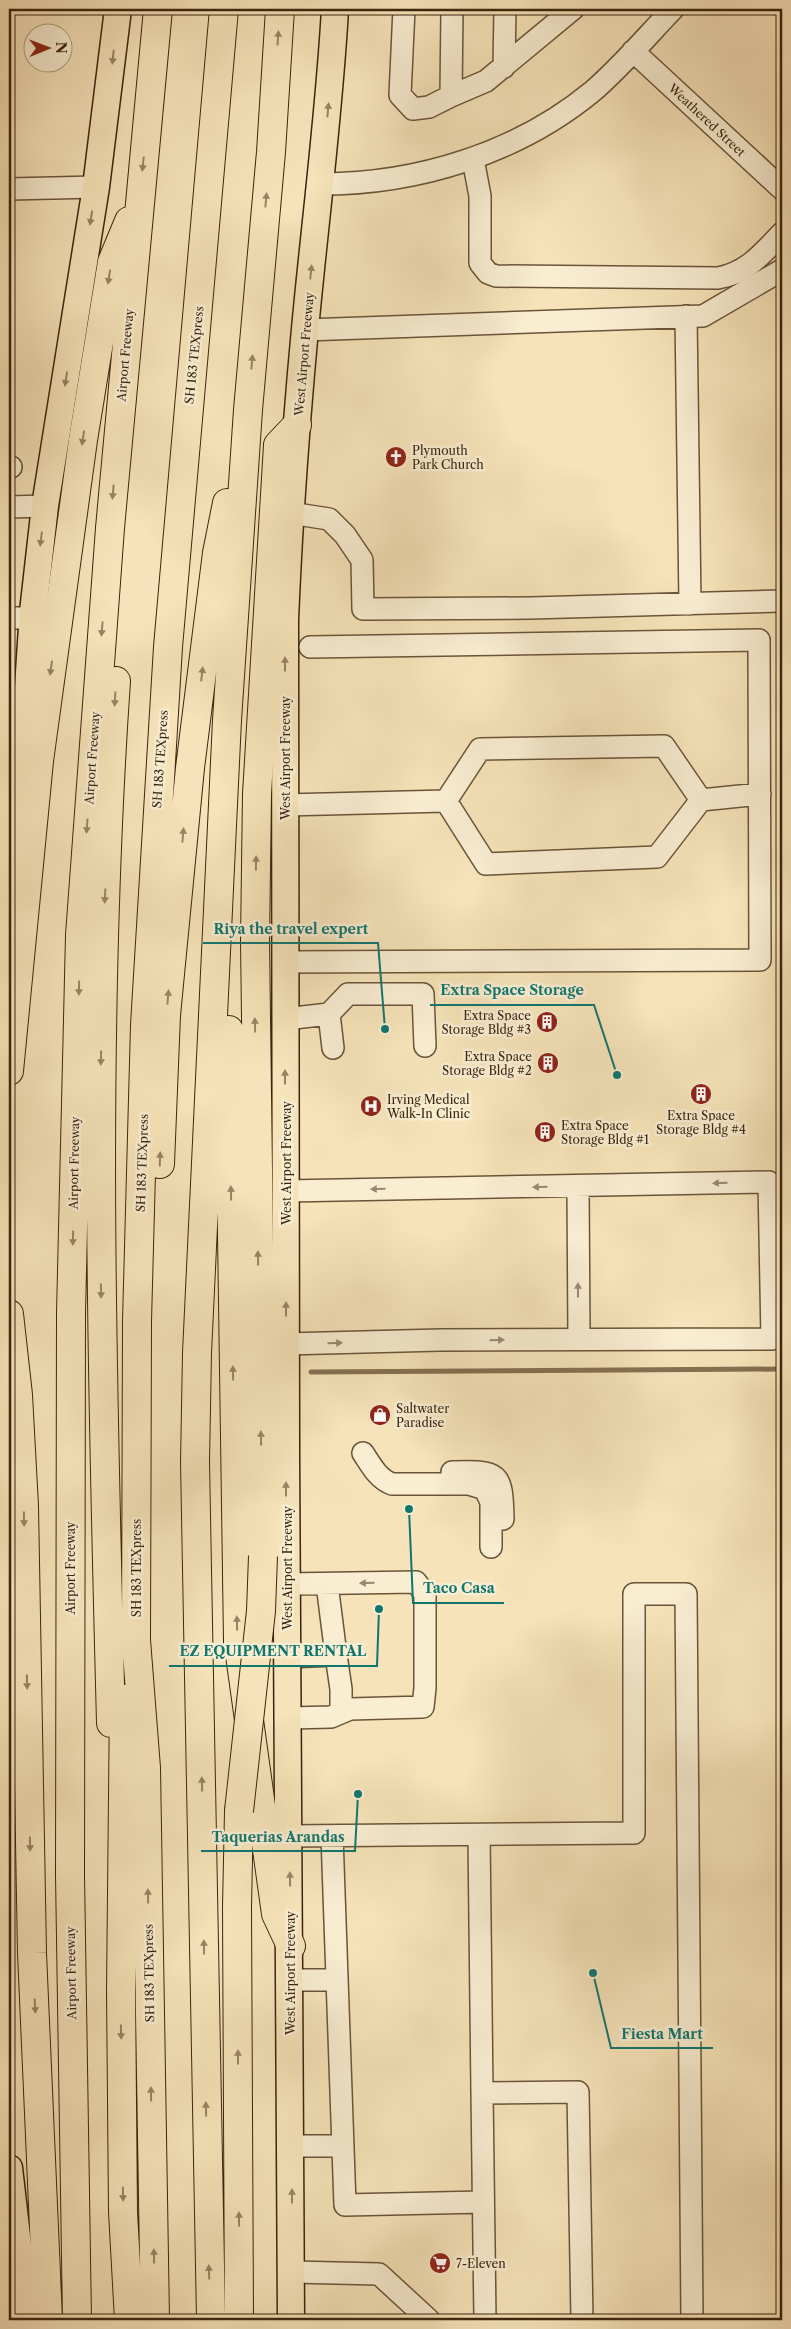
<svg xmlns="http://www.w3.org/2000/svg" width="791" height="2329" font-family="'Libre Caslon Text',serif">
	<rect width="100%" height="100%" fill="#f6e3b9"/>
	<filter id="stains"><feTurbulence type="fractalNoise" baseFrequency=".004" numOctaves="4"/><feColorMatrix values="0 0 0 0 .2 0 0 0 0 .09 0 0 0 0 .02 0 0 0 .5 -.17"/></filter>
	<radialGradient id="worn" r=".72"><stop offset=".6" stop-color="#630" stop-opacity="0"/><stop offset="1" stop-color="#630" stop-opacity=".3"/></radialGradient>
	<g fill="none" stroke-linecap="round" stroke-linejoin="round">
		<path stroke="#857052" stroke-width="5" d="M311,1372L782,1369"/>
		<g stroke="#6a5439" stroke-width="24">
			<path id="minor" d="M404,9L400,95L413,109L429,107L451,96
				M452,9L451,96L486,81L573,9
				M633,51L782,189
				M504,67L505,9
				M473,159L480,196V263L488,273L496,276L718,278C747,273 763,253 782,233
				M321,184C418,184 518,153 593,91C622,66 647,36 673,9
				M9,189L96,187
				M686,316L690,604
				M305,330L703,316L782,270
				M9,467H11
				M9,507L45,506
				M290,513L329,519L345,535L362,560L363,609L531,608L782,601
				M9,618H32
				M446,801L486,864L657,857L701,800
				M285,805L446,801L480,749L664,746L701,800L760,794
				M285,962L760,960L759,640L310,647
				M329,1014L348,994H423L425,1046
				M285,1019L329,1014L333,1048
				M578,1187L579,1339
				M286,1191L769,1182L772,1339L440,1340L286,1344
				M363,1453C371,1465 378,1479 392,1484H469L485,1489L491,1502V1547
				M452,1472C499,1471 502,1471 503,1519
				M287,1584L416,1582L425,1594V1688L423,1707L350,1709L331,1717L289,1718
				M327,1584L336,1655
				M288,1657L336,1655L341,1689V1712
				M479,1835L482,2093
				M290,1836L634,1833V1594H686L692,2320
				M332,1836L345,2205L483,2202
				M290,1980H337
				M292,2146H343
				M292,2272L379,2274L429,2320
				M485,2320L482,2093L578,2092L582,2320"/>
		</g>
		<g stroke="#3b240e" stroke-width="29">
			<path id="major" d="M16,869L33,612L45,506L96,187L118,9
				M9,2168L19,2254L22,2320
				M291,2320L286,1453L285,620C289,523 296,426 305,329C315,222 329,116 335,9"/>
		</g>
		<g stroke="#3b240e" stroke-width="30">
			<path id="highway" d="M229,1030L238,1641L276,1914L291,1946
				M9,1071L39,761L83,440L112,262L129,221
				M160,1164L166,1015L190,768L217,553L227,503
				M9,1314L18,1395L24,1506L32,1953L48,2320
				M263,1556L255,940L257,794L278,445L297,425
				M124,1699L121,1991L123,2212L129,2320
				M111,1723C102,1375 92,1028 116,681
				M239,1811L237,1907L239,2320
				M77,2320L70,1875L71,1313L80,935L110,528L158,9
				M155,2320L146,1768L136,1640L137,1321L145,1025L168,647L224,9
				M211,2320L195,1462L197,1353L227,720L248,410L271,152L280,9"/>
		</g>
		<use href="#minor" stroke="#f9edd2" stroke-width="21"/>
		<use href="#major" stroke="#f6e3b9" stroke-width="26"/>
		<use href="#highway" stroke="#f6e3b9" stroke-width="28"/>
		<g stroke="#3b240e" stroke-width="30" stroke-linecap="butt">
			<path id="highway-bridge" d="M239,1811L261,1611L263,1556"/>
		</g>
		<use href="#highway-bridge" stroke="#f6e3b9" stroke-width="28"/>
	</g>
	<defs><path id="oneway-solid" d="M-6-.8H1V-3.2L6.5 0L1 3.2V.8H-6Z" transform="scale(1.25)"/></defs>
	<g fill="#988464">
		<use href="#oneway-solid" transform="translate(278 38) rotate(-86)"/>
		<use href="#oneway-solid" transform="translate(113 57) rotate(96)"/>
		<use href="#oneway-solid" transform="translate(328 110) rotate(-85)"/>
		<use href="#oneway-solid" transform="translate(143 164) rotate(96)"/>
		<use href="#oneway-solid" transform="translate(266 200) rotate(-85)"/>
		<use href="#oneway-solid" transform="translate(91 218) rotate(99)"/>
		<use href="#oneway-solid" transform="translate(311 272) rotate(-84)"/>
		<use href="#oneway-solid" transform="translate(109 277) rotate(99)"/>
		<use href="#oneway-solid" transform="translate(252 362) rotate(-85)"/>
		<use href="#oneway-solid" transform="translate(66 379) rotate(99)"/>
		<use href="#oneway-solid" transform="translate(83 438) rotate(99)"/>
		<use href="#oneway-solid" transform="translate(113 492) rotate(95)"/>
		<use href="#oneway-solid" transform="translate(41 539) rotate(97)"/>
		<use href="#oneway-solid" transform="translate(102 629) rotate(95)"/>
		<use href="#oneway-solid" transform="translate(285 664) rotate(-90)"/>
		<use href="#oneway-solid" transform="translate(51 668) rotate(98)"/>
		<use href="#oneway-solid" transform="translate(202 674) rotate(-83)"/>
		<use href="#oneway-solid" transform="translate(115 699) rotate(93)"/>
		<use href="#oneway-solid" transform="translate(87 826) rotate(94)"/>
		<use href="#oneway-solid" transform="translate(183 835) rotate(-85)"/>
		<use href="#oneway-solid" transform="translate(256 863) rotate(-89)"/>
		<use href="#oneway-solid" transform="translate(105 896) rotate(93)"/>
		<use href="#oneway-solid" transform="translate(79 988) rotate(91)"/>
		<use href="#oneway-solid" transform="translate(168 997) rotate(-85)"/>
		<use href="#oneway-solid" transform="translate(255 1025) rotate(-91)"/>
		<use href="#oneway-solid" transform="translate(101 1058) rotate(91)"/>
		<use href="#oneway-solid" transform="translate(285 1077) rotate(-90)"/>
		<use href="#oneway-solid" transform="translate(160 1159) rotate(-88)"/>
		<use href="#oneway-solid" transform="translate(231 1193) rotate(-91)"/>
		<use href="#oneway-solid" transform="translate(73 1238) rotate(91)"/>
		<use href="#oneway-solid" transform="translate(258 1258) rotate(-91)"/>
		<use href="#oneway-solid" transform="translate(101 1291) rotate(89)"/>
		<use href="#oneway-solid" transform="translate(286 1309) rotate(-90)"/>
		<use href="#oneway-solid" transform="translate(233 1373) rotate(-91)"/>
		<use href="#oneway-solid" transform="translate(261 1438) rotate(-91)"/>
		<use href="#oneway-solid" transform="translate(286 1489) rotate(-90)"/>
		<use href="#oneway-solid" transform="translate(24 1519) rotate(89)"/>
		<use href="#oneway-solid" transform="translate(237 1623) rotate(-91)"/>
		<use href="#oneway-solid" transform="translate(27 1682) rotate(89)"/>
		<use href="#oneway-solid" transform="translate(202 1784) rotate(-91)"/>
		<use href="#oneway-solid" transform="translate(30 1844) rotate(89)"/>
		<use href="#oneway-solid" transform="translate(290 1879) rotate(-91)"/>
		<use href="#oneway-solid" transform="translate(148 1896) rotate(-91)"/>
		<use href="#oneway-solid" transform="translate(204 1947) rotate(-91)"/>
		<use href="#oneway-solid" transform="translate(35 2006) rotate(87)"/>
		<use href="#oneway-solid" transform="translate(121 2032) rotate(89)"/>
		<use href="#oneway-solid" transform="translate(238 2057) rotate(-90)"/>
		<use href="#oneway-solid" transform="translate(151 2094) rotate(-91)"/>
		<use href="#oneway-solid" transform="translate(206 2109) rotate(-91)"/>
		<use href="#oneway-solid" transform="translate(123 2194) rotate(89)"/>
		<use href="#oneway-solid" transform="translate(292 2196) rotate(-90)"/>
		<use href="#oneway-solid" transform="translate(239 2219) rotate(-90)"/>
		<use href="#oneway-solid" transform="translate(154 2256) rotate(-91)"/>
		<use href="#oneway-solid" transform="translate(209 2272) rotate(-92)"/>
	</g>
	<g fill="#9a8870">
		<use href="#oneway-solid" transform="translate(720 1183) rotate(179)"/>
		<use href="#oneway-solid" transform="translate(540 1187) rotate(179)"/>
		<use href="#oneway-solid" transform="translate(378 1189) rotate(179)"/>
		<use href="#oneway-solid" transform="translate(578 1290) rotate(-90)"/>
		<use href="#oneway-solid" transform="translate(497 1340) rotate(-1)"/>
		<use href="#oneway-solid" transform="translate(335 1343) rotate(-1)"/>
		<use href="#oneway-solid" transform="translate(367 1583) rotate(178)"/>
	</g>
	<defs>
		<g id="church-disc" transform="scale(1.125)"><circle r="9.5" fill="#8f2418" stroke="#f9edd2"/><path d="M-1.2-6h2.4v3.5h3.3v2.4h-3.3V6h-2.4V-.1h-3.3v-2.4h3.3Z" fill="#fff"/></g>
		<g id="building-disc" transform="scale(1.125)"><circle r="9.5" fill="#8f2418" stroke="#f9edd2"/><path d="M-4-6H4V6H1V3H-1V6H-4ZM-2.5-4.3h1.7v1.8h-1.7ZM.8-4.3h1.7v1.8H.8ZM-2.5-1h1.7V.8h-1.7ZM.8-1h1.7V.8H.8Z" fill="#fff"/></g>
		<g id="hospital-disc" transform="scale(1.125)"><circle r="9.5" fill="#8f2418" stroke="#f9edd2"/><path d="M-5-5h3v3.5h4V-5h3V5h-3V1.5h-4V5h-3Z" fill="#fff"/></g>
		<g id="shop-disc" transform="scale(1.125)"><circle r="9.5" fill="#8f2418" stroke="#f9edd2"/><path d="M-5-2.5h2.3a2.7 3.5 0 0 1 5.4 0H5L5.5 6h-11ZM-1.5-2.5h3a1.5 2.3 0 0 0-3 0Z" fill="#fff"/></g>
		<g id="supermarket-disc" transform="scale(1.125)"><circle r="9.5" fill="#8f2418" stroke="#f9edd2"/><path d="M-6-5.5h2.5l.6 2H6L4.5 2H-2.5L-4.4-4H-6ZM-1.5 3.2a1.3 1.3 0 1 0 .1 0ZM3 3.2a1.3 1.3 0 1 0 .1 0Z" fill="#fff"/></g>
	</defs>
	<g fill-rule="evenodd">
		<use href="#church-disc" x="396" y="457"/>
		<use href="#building-disc" x="547" y="1022"/>
		<use href="#building-disc" x="548" y="1063"/>
		<use href="#building-disc" x="701" y="1094"/>
		<use href="#hospital-disc" x="371" y="1106"/>
		<use href="#building-disc" x="545" y="1132"/>
		<use href="#shop-disc" x="380" y="1415"/>
		<use href="#supermarket-disc" x="440" y="2263"/>
	</g>
	<g text-anchor="middle" dominant-baseline="central" stroke-width="5" stroke-linejoin="round" paint-order="stroke">
		<g font-size="12" fill="#3b240e" stroke="#f9edd2">
			<text transform="translate(707 120) rotate(43)">Weathered Street</text>
			<text transform="translate(304 354) rotate(-85)">West Airport Freeway</text>
			<text transform="translate(125 355) rotate(-85)">Airport Freeway</text>
			<text transform="translate(194 355) rotate(-84)">SH 183 TEXpress</text>
			<text transform="translate(92 758) rotate(-86)">Airport Freeway</text>
			<text transform="translate(285 758) rotate(-90)">West Airport Freeway</text>
			<text transform="translate(160 759) rotate(-86)">SH 183 TEXpress</text>
			<text transform="translate(74 1163) rotate(-89)">Airport Freeway</text>
			<text transform="translate(142 1163) rotate(-88)">SH 183 TEXpress</text>
			<text transform="translate(286 1163) rotate(-90)">West Airport Freeway</text>
			<text transform="translate(70 1568) rotate(-90)">Airport Freeway</text>
			<text transform="translate(136 1568) rotate(-90)">SH 183 TEXpress</text>
			<text transform="translate(287 1568) rotate(-90)">West Airport Freeway</text>
			<text transform="translate(71 1973) rotate(-91)">Airport Freeway</text>
			<text transform="translate(149 1973) rotate(-91)">SH 183 TEXpress</text>
			<text transform="translate(290 1973) rotate(-90)">West Airport Freeway</text>
		</g>
		<g font-size="12" fill="#3b240e" stroke="#f9edd2" text-anchor="start">
			<text x="412" y="450">Plymouth<tspan x="412" dy="14">Park Church</tspan></text>
			<text x="531" y="1015" text-anchor="end">Extra Space<tspan x="531" dy="14">Storage Bldg #3</tspan></text>
			<text x="532" y="1056" text-anchor="end">Extra Space<tspan x="532" dy="14">Storage Bldg #2</tspan></text>
			<text x="387" y="1099">Irving Medical<tspan x="387" dy="14">Walk-In Clinic</tspan></text>
			<text x="701" y="1115" text-anchor="middle">Extra Space<tspan x="701" dy="14">Storage Bldg #4</tspan></text>
			<text x="561" y="1125">Extra Space<tspan x="561" dy="14">Storage Bldg #1</tspan></text>
			<text x="396" y="1408">Saltwater<tspan x="396" dy="14">Paradise</tspan></text>
			<text x="456" y="2263">7-Eleven</text>
		</g>
	</g>
	<path fill="none" stroke="#0f766e" stroke-width="2" d="M385 1029L378 943H203M617 1075L594 1005H430M409 1509L413 1603H504M379 1609L377 1666H169M358 1794L355 1851H201M593 1973L611 2048H713"/>
	<g fill="#0f766e" stroke="#f9edd2" stroke-width="2">
		<circle cx="385" cy="1029" r="5"/>
		<circle cx="617" cy="1075" r="5"/>
		<circle cx="409" cy="1509" r="5"/>
		<circle cx="379" cy="1609" r="5"/>
		<circle cx="358" cy="1794" r="5"/>
		<circle cx="593" cy="1973" r="5"/>
	</g>
	<g font-size="14" text-anchor="middle" font-weight="bold" fill="#0f766e" stroke="#f9edd2" stroke-width="5" stroke-linejoin="round" paint-order="stroke">
		<text x="291" y="934">Riya the travel expert</text>
		<text x="512" y="995">Extra Space Storage</text>
		<text x="459" y="1593">Taco Casa</text>
		<text x="273" y="1656">EZ EQUIPMENT RENTAL</text>
		<text x="278" y="1842">Taquerias Arandas</text>
		<text x="662" y="2039">Fiesta Mart</text>
	</g>
	<rect width="791" height="2329" fill="none" stroke="#f6e3b9" stroke-width="30"/>
	<rect x="10" y="10" width="771" height="2309" fill="none" stroke="#3b240e" stroke-width="2.5"/>
	<rect x="15" y="15" width="761" height="2299" fill="none" stroke="#3b240e"/>
	<g transform="translate(48 48) rotate(89)"><circle r="24" fill="#f9edd2" stroke="#ad9d84"/>
	<path d="M0-4L9 19L0 12L-9 19Z" fill="#8f2418"/>
	<text y="-8" font-size="14" font-weight="bold" text-anchor="middle" fill="#3b240e">N</text>
	</g>
	<rect width="100%" height="100%" filter="url(#stains)"/>
	<rect width="100%" height="100%" fill="url(#worn)"/>
</svg>
